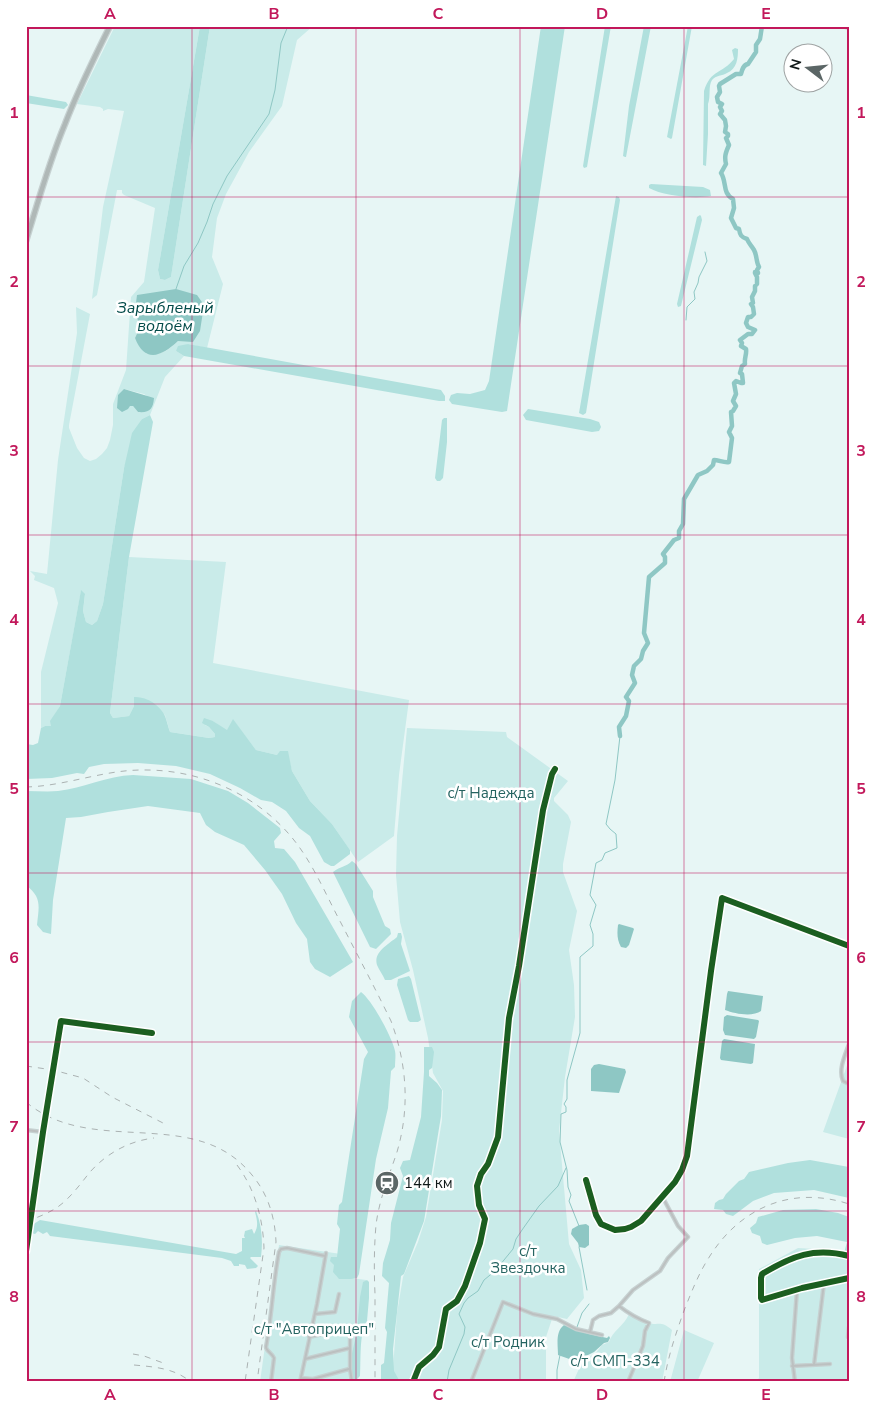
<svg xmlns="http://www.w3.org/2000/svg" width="875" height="1408" font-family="'Nunito Sans',sans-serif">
	<rect width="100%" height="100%" fill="#e7f6f5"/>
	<path fill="#c9ebe9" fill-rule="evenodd" d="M115,26H200L158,270L160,279L165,280L171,277L210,26H313L297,40L282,106L249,152L226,194L217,218L212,257L223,284L207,348L188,344L176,351L184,356L165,377L150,415L142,419L124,468L103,604L97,621L92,625L86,622L83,611L85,595L81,591L60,706L51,721V726H45L41,728V672L58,603L54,588L34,580L35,576L30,571L47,574L58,460L77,333L76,307L90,314L69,425V428L77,448L84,458L90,461L96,459L102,454L107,448L110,440L113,425V404L126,370L131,297L144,282L155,208L124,195L122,193V190H117L97,295L92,299L103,207L124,111L108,109L103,111V109L100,107L77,104ZM140,327L178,341C167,351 163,355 147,354L135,338ZM124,389L144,394L147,396L138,412L133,406H130Z
		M129,557L226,562L213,663L409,700L399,775L394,836L358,862L332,824L310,801L292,771L287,751L277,755L256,750L233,720L227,731L213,721L205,725L209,727L215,734V737L209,738L170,732L165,715L134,697V706L129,716L113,718L110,713Z
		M407,728L506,732L507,737L568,781L554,798V801L568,815L571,822L563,864V872L577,911L569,950L574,985L575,1017L565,1077L559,1131L569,1244L581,1270L584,1298L567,1319L553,1316L546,1337V1382H392L397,1313L403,1277L418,1242L426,1217L442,1120L443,1091L433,1073L428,1038L413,970L400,922L396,875L397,836Z
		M849,1060V1139L823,1132Z
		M279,1245L341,1254L336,1276L366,1280L355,1382H260Z
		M798,1248L849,1251V1382H756L759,1378V1269Z
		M629,1314C635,1317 642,1322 648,1323C660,1326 660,1320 672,1330L662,1382H573L583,1360L595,1354L602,1345L609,1342C612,1331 624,1326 629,1314Z
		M684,1330L714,1343L697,1382H670Z"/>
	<path fill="#b0e0dd" d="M200,26H210L171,277L165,280L160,279L158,270Z
		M541,26H565L507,411L502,412L452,404L449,400L451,395L457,393L470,394L485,390L489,381Z
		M605,26H611L587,167L584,168L583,166Z
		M644,26H651L626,157H625L623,156L629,106Z
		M688,26H692L672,138L671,139L667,137Z
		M735,48L738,49C738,58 737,69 727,73C722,76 716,75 712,80C708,86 711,96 708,104V134L706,166L703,165L704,91C711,69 722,74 734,59L732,50Z
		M26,95L66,102L68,105L64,109L26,103Z
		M651,184L703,187L710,190L711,196C695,199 663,196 649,188V185Z
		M616,196L619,197L620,200L586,413L583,415L579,413Z
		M700,215L701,216L702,220L681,306L678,307L677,304L697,217Z
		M188,344L441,390L445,396V401H439L184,356L176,351L178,346Z
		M528,409L590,419L599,422L601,427L599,431L592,432L526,420L523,415Z
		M150,415L153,422L129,557L110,713L113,718L129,716L134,706V697C146,696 160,705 165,716C167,721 168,727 170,732L209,738L215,737V734L209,727L202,723L204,718L213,721L227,730L233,719L256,750L277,755L280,751H288L292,771L310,801L332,824L350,850V854L334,866H331L324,862L310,836L299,828L286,811L272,802L261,800L240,788L210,774L176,766L138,763L104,764L89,767L84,774L77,773L52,778L26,779V744L33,745L38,743L41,728L45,726H51L50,721L60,706L81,590L85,594L83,611L86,622L92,625L97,621L103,604L124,468L132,433L142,419Z
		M444,418H447V442L443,478L440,481H437L435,478L442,420Z
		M133,775L191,779L228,791L248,803L280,828L281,833L274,841L275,848L284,849L295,862L353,962L330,977L315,969L310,962L307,939L296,923L282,894L265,870L244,845L215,832L206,825L200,813L148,806L108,812L81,817L66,818L53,900L51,934L43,932L37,925C39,905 42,898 26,885V791C37,791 48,792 58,791C83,788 107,776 133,775Z
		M352,861L356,864L373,891V897L385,926L390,929L391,934L376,949L370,947L333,872C341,866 346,867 352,861Z
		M398,933H401L402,937L401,944L410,971L391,980H385C383,975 379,970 377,965C373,952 389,944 397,937Z
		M409,976L411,979L421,1020L418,1022H410L408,1020L397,985L398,979Z
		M361,992C372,1000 392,1037 395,1051C396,1055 395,1062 395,1067L391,1071L388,1108L376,1159L359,1274L357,1278L351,1279H339L333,1272L334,1265L330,1261L331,1257H337L340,1229L337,1224L339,1205L342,1202L364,1059L368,1052L349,1017L352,1001Z
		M424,1047H432L434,1052L432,1068L429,1070V1076L437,1083L442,1090L441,1116L424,1221L404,1274L401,1276L393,1349L394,1371L399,1380L398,1382H381V1365L384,1363L387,1332L385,1328L389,1283L382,1276L383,1263L390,1240L391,1223L403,1176L400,1168L403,1161L410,1160L421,1117L424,1072Z
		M810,1160L849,1167V1198L814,1190L774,1193L753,1201L733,1216L726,1214L723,1210L714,1209L715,1203L719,1200L723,1199L726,1194L739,1181L744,1179L749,1172L788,1163Z
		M816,1209L838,1213L849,1217V1255L844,1253L847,1242L817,1236L795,1238L767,1245L762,1243L760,1236L752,1233L750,1228L756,1223L758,1217L783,1210Z
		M256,1211C262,1226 263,1241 261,1257H251L250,1258L258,1266L256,1268L247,1269L245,1265L239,1264V1266H234L231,1261L222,1258L50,1236L47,1232L43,1234L38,1231L35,1234L32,1233V1225L40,1220L236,1254L242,1251V1238H245L244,1236L245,1231L252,1229L254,1234C259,1226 257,1220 255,1212Z
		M367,1280L369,1282V1298L367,1321C359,1332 361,1361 360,1376L357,1379V1382H353L352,1380L351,1358L357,1331L360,1297L363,1282Z"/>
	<path fill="#8ec7c4" d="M176,289L197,295L204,305L200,331L193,342L178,341C162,356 145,364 135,338L140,327L135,311L137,295Z
		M124,389L154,398C153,409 150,413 138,412L133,406H130L128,409L122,412L117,408L118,395Z
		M619,924L633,928L634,929L629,945L626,948L621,947C617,940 617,933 618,925Z
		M728,991L763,996L761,1011C753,1017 735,1014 725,1010L727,994Z
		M727,1015L758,1020L759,1021L756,1037L754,1039L725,1035L723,1030L724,1017Z
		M724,1039L755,1044L753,1063L751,1064L721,1060L720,1058L722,1041Z
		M599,1064L625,1069L626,1072L619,1093L591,1091V1069L594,1065Z
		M586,1224L589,1226V1245L585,1248L579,1247L578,1243L571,1234L572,1229L579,1225Z
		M564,1325L589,1334L607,1338L609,1336L610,1338L608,1342L604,1343L594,1352L586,1356L581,1360L578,1367L575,1365V1361L558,1355C558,1345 555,1332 564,1325Z"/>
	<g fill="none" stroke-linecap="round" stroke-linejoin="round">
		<path stroke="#8ec7c4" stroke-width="1" d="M176,289L184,266L198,243L207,222L213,204L227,176L269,114L275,90L281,43L288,26
			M686,320L687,307L695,299L694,292L698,283L699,277L707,261L705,252
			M579,1226L569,1201L571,1195L568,1187L567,1170L560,1142L561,1114L566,1112V1107L564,1104L567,1099V1080L580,1033V957L593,946V934L590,925L596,905L590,895L596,863L602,860L605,853L617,848L616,834L610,829L606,824L615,780L620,736
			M579,1247L587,1290
			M577,1327L582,1313L589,1304
			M447,1382L449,1370L464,1334L465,1327L459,1314L464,1303L468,1298L478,1291L484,1280L495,1271L513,1249L516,1239L522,1230L539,1206L558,1186L566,1168
			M557,1382V1370L560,1355"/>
		<path stroke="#8ec7c4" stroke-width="4.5" d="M620,736L619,727L626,716L629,701L626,697L635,683L632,675L634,666L641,659L643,651L648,643L644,633L649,577L665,563V557L663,554L674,540L679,538V531L683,524L684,499L698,475L707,471L713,465L714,460C719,460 724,463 729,462L732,438L729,432L732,426L731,412L733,411L736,406L733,401L736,394L734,383L736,381L741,383H743L742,374L740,373L742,366L745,364C744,358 747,354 746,349L741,346L742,343L740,340L748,334H752L755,330L748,327L746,323L748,317H751L754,314L753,307L751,304L753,303L752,297L755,291V286L757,284V277L755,273V272L758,273L757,270L759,267C756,262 757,255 754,250C752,246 749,244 747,239C741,237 740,235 739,229L736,228L731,218L734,208L733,199C722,193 727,182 721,173L726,164C724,156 726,152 729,145L726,138L728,136V134L725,132L726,126L725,120L720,114L722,111L720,107L722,104L718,102L717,97L720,92L719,86L720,84L736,74H741C742,70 743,65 748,64L756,52V45L760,39L762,26"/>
		<g stroke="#c6d1d1" stroke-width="4.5">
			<path id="minor" d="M61,1021L152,1033
				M849,1044C845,1055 838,1070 843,1081L849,1084
				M26,1130L43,1132
				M586,1180L596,1215L601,1224L615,1230L625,1229L631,1227L641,1221L675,1182L682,1170L687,1156L711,971L722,898L849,946
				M849,1256C814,1247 792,1256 762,1274L761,1278V1298L762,1300L802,1288L849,1278
				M619,1306C628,1313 638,1319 649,1323L645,1331L643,1346L628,1382
				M315,1314L335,1312L339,1294
				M590,1332L593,1320L599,1316L611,1313L619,1306L633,1290L660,1271L668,1258L688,1237L678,1226L662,1196
				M309,1337L350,1328V1369L352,1382
				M848,1337L849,1327
				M305,1359L350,1348
				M814,1365L824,1283
				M792,1366L830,1364
				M301,1378L313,1379L349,1369
				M271,1382L274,1358C272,1353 266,1351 266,1347C272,1315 273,1283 279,1252L281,1249L287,1248L325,1256
				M300,1382L317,1304L326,1253
				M413,1382L419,1367L433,1355L439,1347L446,1309L457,1301L465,1286L480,1243L485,1219L479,1205L477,1186L481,1174L488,1164L498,1137L509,1018L519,966L543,810L552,774L555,769
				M471,1382L503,1302L533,1314L557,1319L576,1329L602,1335
				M795,1382L792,1358L797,1290"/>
		</g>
		<g stroke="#c6d1d1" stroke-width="5">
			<path id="tertiary" d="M26,1251L43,1132L61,1021"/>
		</g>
		<g stroke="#c6d1d1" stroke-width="6">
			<path id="primary" d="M845,26L849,27"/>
		</g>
		<g stroke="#c6d1d1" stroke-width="7">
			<path id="trunk" d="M26,241C38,202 49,162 65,124C78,90 94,58 110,26"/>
		</g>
		<use href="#minor" stroke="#bcc0c0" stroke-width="2"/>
		<use href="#tertiary" stroke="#bcc0c0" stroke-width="2.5"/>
		<use href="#primary" stroke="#b2baba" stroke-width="4"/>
		<use href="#trunk" stroke="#afb8b7" stroke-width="4.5"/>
		<path stroke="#abb2b2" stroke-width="1" stroke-dasharray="6 6" stroke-linecap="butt" d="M26,787C66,786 103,770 142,770C202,769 261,796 297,844C315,868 327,897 341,923C358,956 375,988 391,1021C407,1064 410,1108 397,1152C389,1176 379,1200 376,1225C374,1248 374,1271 375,1294C375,1323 375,1352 375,1382
			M26,1066L53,1070L83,1078L112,1097L163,1123
			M26,1102C92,1158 195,1104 252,1175C268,1194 275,1217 276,1242L257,1382
			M237,1165C255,1189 263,1219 264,1248L245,1382
			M26,1222C40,1216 53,1212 64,1202C74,1193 82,1182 90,1172C107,1153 129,1141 154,1138
			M133,1354L144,1356L166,1364
			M134,1365C155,1367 174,1368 191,1382
			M664,1382C668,1356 676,1333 685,1308C692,1291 698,1275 708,1259C739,1208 791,1185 849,1204"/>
		<g stroke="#fff" stroke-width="9">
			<path id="cycleway" d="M586,1180L596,1215L601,1224L615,1230L625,1229L631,1227L641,1221L675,1182L682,1170L687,1156L711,971L722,898L849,946
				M26,1251L43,1132L61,1021L152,1033
				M849,1256C814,1247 792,1256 762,1274L761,1278V1298L762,1300L802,1288L849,1278
				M413,1382L419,1367L433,1355L439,1347L446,1309L457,1301L465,1286L480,1243L485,1219L479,1205L477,1186L481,1174L488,1164L498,1137L509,1018L519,966L543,810L552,774L555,769"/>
		</g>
		<use href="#cycleway" stroke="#1b5e20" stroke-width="6"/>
	</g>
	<path fill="none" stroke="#c2185b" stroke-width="1" stroke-opacity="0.55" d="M192,26V1382M356,26V1382M520,26V1382M684,26V1382M26,197H849M26,366H849M26,535H849M26,704H849M26,873H849M26,1042H849M26,1211H849"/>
	<defs>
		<g id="station-disc" transform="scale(1.25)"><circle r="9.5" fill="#5b6666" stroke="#fff"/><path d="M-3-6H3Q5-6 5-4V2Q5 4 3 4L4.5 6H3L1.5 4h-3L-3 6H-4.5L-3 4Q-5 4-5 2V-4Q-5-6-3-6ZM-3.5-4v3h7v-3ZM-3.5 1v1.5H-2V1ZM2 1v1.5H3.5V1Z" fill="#fff"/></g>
	</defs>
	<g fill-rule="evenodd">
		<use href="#station-disc" x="387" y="1183"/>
	</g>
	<g text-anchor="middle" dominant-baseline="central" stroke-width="5" stroke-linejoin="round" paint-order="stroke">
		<g font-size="15" fill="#246360" stroke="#fff">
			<text x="491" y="793">с/т Надежда</text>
			<text x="528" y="1251">с/т<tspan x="528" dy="17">Звездочка</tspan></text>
			<text x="314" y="1329">с/т "Автоприцеп"</text>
			<text x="508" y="1342">с/т Родник</text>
			<text x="615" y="1361">с/т СМП-334</text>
		</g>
		<g font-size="15" fill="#101919" stroke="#fff" text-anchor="start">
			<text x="404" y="1183">144 км</text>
		</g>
		<g font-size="16" font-style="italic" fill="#034b49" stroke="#fff">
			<text x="165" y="308">Зарыбленый<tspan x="165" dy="18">водоём</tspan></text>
		</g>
	</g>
	<rect width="875" height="1408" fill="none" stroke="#ffffff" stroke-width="55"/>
	<g transform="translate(808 68) rotate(286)"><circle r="24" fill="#ffffff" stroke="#9fa3a3"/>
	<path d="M0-4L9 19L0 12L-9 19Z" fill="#5b6666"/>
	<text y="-8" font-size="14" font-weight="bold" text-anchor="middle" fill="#101919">N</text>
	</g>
	<rect x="28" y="28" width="820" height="1352" fill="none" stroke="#c2185b" stroke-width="2"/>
	<g font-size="16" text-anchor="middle" font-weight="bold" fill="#c2185b">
		<text x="110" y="19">A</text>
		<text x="274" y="19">B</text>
		<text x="438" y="19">C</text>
		<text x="602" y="19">D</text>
		<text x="766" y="19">E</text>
		<text x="14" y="118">1</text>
		<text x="861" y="118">1</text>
		<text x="14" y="287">2</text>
		<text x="861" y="287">2</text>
		<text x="14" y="456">3</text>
		<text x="861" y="456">3</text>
		<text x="14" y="625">4</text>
		<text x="861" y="625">4</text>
		<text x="14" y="794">5</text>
		<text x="861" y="794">5</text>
		<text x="14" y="963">6</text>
		<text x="861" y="963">6</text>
		<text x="14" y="1132">7</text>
		<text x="861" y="1132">7</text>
		<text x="14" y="1302">8</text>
		<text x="861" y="1302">8</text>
		<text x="110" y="1400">A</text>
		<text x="274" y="1400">B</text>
		<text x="438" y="1400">C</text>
		<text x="602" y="1400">D</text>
		<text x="766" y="1400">E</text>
	</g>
</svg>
